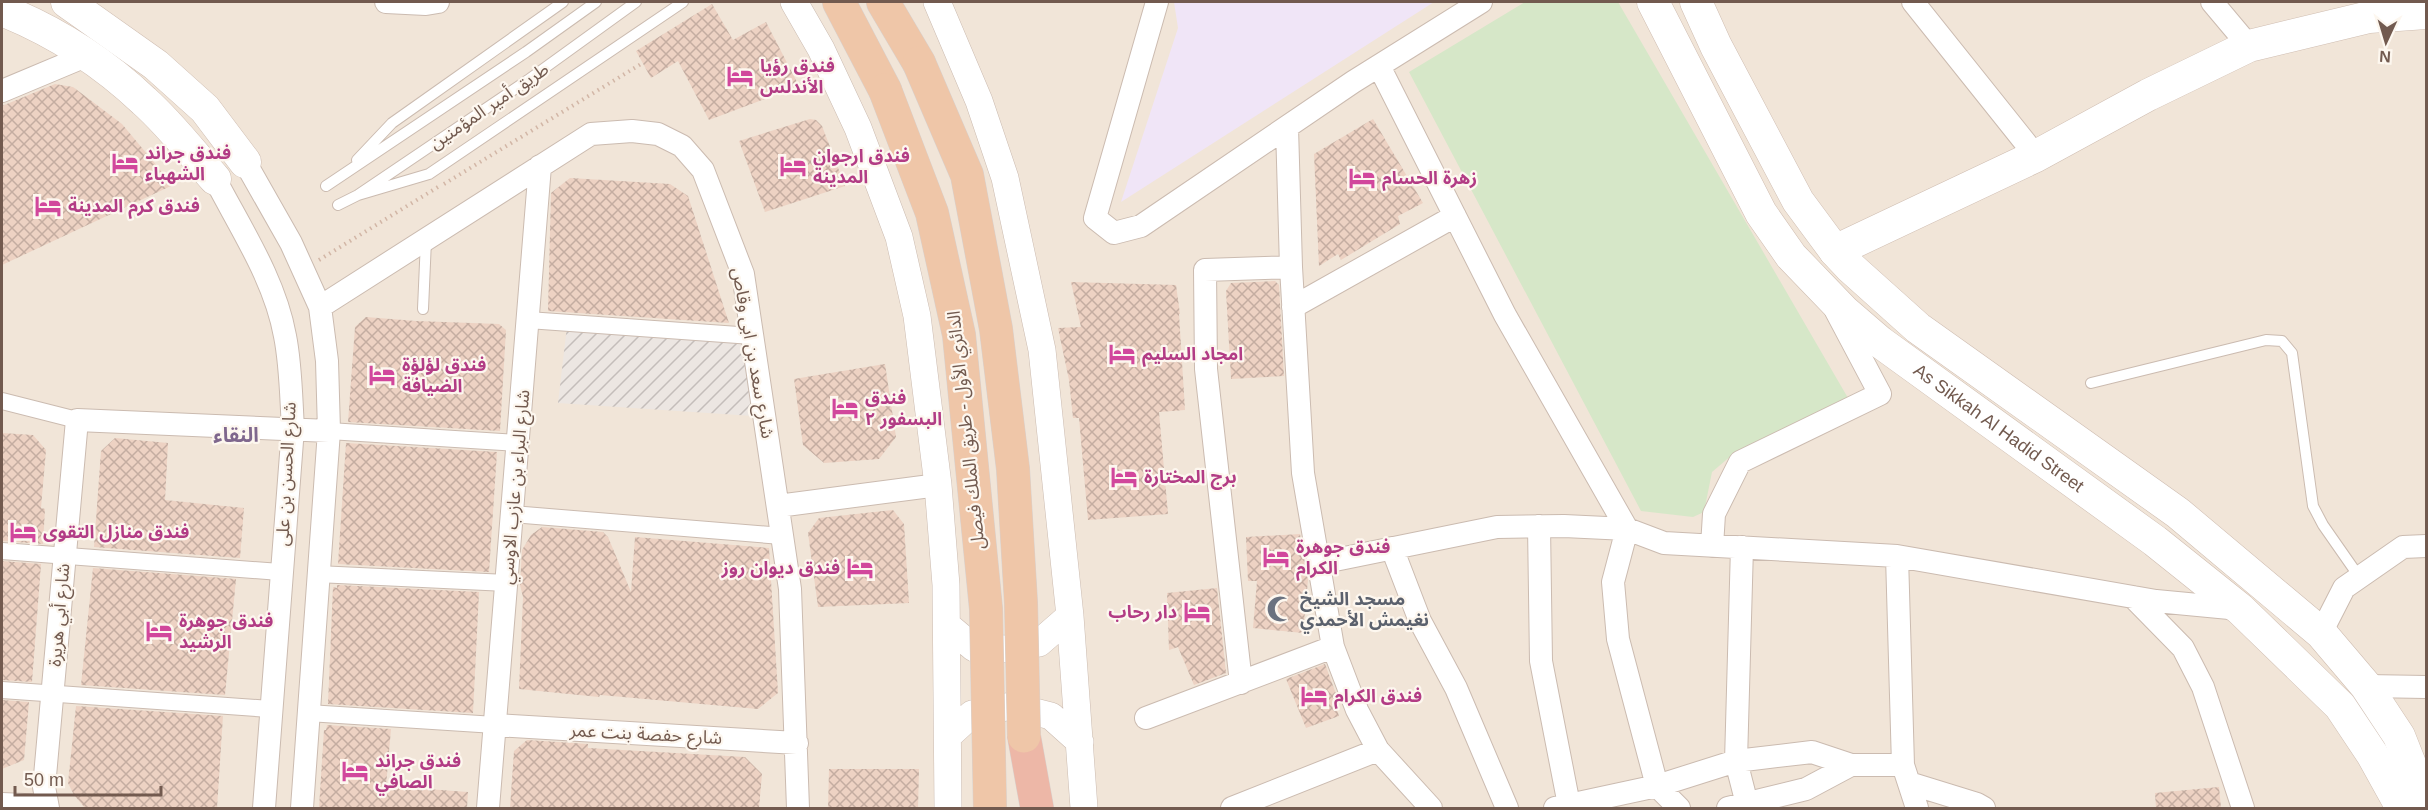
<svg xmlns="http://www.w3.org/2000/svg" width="2428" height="810" font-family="Helvetica,'Noto Sans Arabic',sans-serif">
	<defs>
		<pattern id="industrial-furrows" width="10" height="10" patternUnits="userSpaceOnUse" patternTransform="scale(1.5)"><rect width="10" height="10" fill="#ece6e2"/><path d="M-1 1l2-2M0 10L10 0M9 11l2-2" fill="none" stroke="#c4bdba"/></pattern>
		<pattern id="building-cross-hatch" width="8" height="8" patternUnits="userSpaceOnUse" patternTransform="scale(1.5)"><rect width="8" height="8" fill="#edd2c3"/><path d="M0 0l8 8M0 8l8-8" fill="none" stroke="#c4ada1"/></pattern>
	</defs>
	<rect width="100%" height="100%" fill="#faf3e9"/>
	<path fill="#f1e5d8" d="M2,2H2426V808H2Z"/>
	<path fill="url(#industrial-furrows)" d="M567,326L747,339L753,416L558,403Z"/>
	<path fill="#f0e5f7" d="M1174,2H1434L1121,202L1178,28Z"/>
	<path fill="#d6e7c8" d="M1525,2H1618L1848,398L1732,455L1712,472L1704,512L1693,517L1641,511L1409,72Z"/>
	<path fill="url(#building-cross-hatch)" d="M712,4L733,40L766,22L799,86L709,120L678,61L651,78L636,51Z
		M55,84L73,87L122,124L173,185L2,265V106Z
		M810,119L816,120L822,126L845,186L765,212L739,141Z
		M1373,119L1423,203L1398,216L1400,224L1341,260L1338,254L1319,266L1314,154Z
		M570,178L670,184L688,196L729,323L548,311L551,193Z
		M1275,281L1279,285L1284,376L1231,379L1226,291L1231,283Z
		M1071,282L1176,285L1180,314H1179L1185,410L1159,412L1168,514L1088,520L1079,418H1073L1069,380L1058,328L1081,327Z
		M366,317L416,321L499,324L506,330L500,431L348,422L355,327Z
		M885,364L896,437L879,459L824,463L803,445L794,379Z
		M2,433L33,435L46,450L41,508L45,509L43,544L2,541Z
		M115,438L168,443L165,500L244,508L240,558L94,547L101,451Z
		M346,443L497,452L489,572L338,564Z
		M893,510L904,524L909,603L818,607L808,533L819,518Z
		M542,527L603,532L608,537L631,592L635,537L769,548L778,693L758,709L600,695L599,697L519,689L523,597L520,585L522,550L531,535Z
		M1300,534L1308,580L1303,633L1253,628L1257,581H1248L1246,537Z
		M2,561L41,564L32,682L2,680Z
		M93,568L236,579L225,695L81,685Z
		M337,585L479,592L473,713L328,704L333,587L337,588Z
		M1217,588L1226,673L1194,685L1178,647L1169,650L1167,593Z
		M1325,664L1339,702L1335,704L1339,716L1306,728L1286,679Z
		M2,700L29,702L24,760L2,769Z
		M76,706L223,716L217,808H85L74,795L68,783Z
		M327,725L391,729L386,786L468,792L467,808H319L324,730H326Z
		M527,740L588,744V748L745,757L762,774L759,808H510L514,751Z
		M829,769H919L918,808H828Z
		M2219,787L2221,808H2156L2155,793Z"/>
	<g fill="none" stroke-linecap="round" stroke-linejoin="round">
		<g stroke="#cbbbb0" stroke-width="12">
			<path id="service" d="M357,160L392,123L563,2
				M326,186L526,52L596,2
				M358,195L429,174L683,2
				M338,205L358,195L528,80L636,2
				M423,309L426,240
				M2091,383L2266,340L2282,341L2292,353L2313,506L2323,525L2360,578"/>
		</g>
		<g stroke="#cbbbb0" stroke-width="18">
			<path id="pedestrian" d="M528,320L752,336
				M2,401L77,420
				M329,431L518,443
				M512,514L782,536
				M2,551L280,572
				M317,574L507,583
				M2,690L270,709
				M308,713L495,725"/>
		</g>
		<g stroke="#cbbbb0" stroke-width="24">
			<path id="minor" d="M386,2L426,4L438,2
				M1157,2L1095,218L1114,233L1141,226L1353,82L1481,2
				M1913,2L2036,156
				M2212,2L2249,46
				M1379,66L1505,315L1627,529L1664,543L1897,556L2156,601L2240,609
				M2,91L88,55
				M1287,127L1291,267L1303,473L1333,647L1357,710L1378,750L1431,808
				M245,162L291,243L320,307L327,361L329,431L302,808
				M215,179C241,229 275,280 285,336C291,366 291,398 293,428L264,808
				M320,307L591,134L632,131L658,134L682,146L703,170L743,274L790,589L798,808
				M1293,307L1455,216
				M778,506L938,485
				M1539,526L1541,661L1569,805
				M1712,546L1714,514L1740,462L1880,394L1836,311
				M1742,547L1736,761L1747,804
				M1392,548L1420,621L1456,688L1507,808
				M1897,556L1903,765L1917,808
				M1320,563L1497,527L1564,526L1627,529L1613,582L1618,639L1657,786L1679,808
				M2133,597L2183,648L2203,687L2243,808
				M2321,633L2344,588L2403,547L2426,546
				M1241,683L1206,369L1205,270L1291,267
				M2366,686L2426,687
				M1146,718L1333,647
				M495,725L797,743
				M1909,783L1977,804L1984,808
				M2,804L47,806
				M48,808L44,787L77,420L329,431
				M488,808L540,166
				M1232,808L1378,750
				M1555,808L1657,786L1736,761L1812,752L1851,765H1903
				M1728,808L1806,789L1851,765"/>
		</g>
		<g stroke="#cbbbb0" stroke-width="28">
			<path id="tertiary" d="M794,2L821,49L858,128L899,237L917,316L938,485L946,585L948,808
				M937,2L979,101L1005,178L1042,350L1070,616L1084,808
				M948,626L974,648L1008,649L1039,643L1070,616
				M948,736L972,714L1011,706L1051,716L1080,742"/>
		</g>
		<g stroke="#cfbdb1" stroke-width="33">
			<g id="secondary">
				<path d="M67,2L156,65L205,109L245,162"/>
				<path id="s1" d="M1653,2L1761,213L1791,256L1844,311L1880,342L2155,541L2240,609L2340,706L2372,754L2402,808"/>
				<path d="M1696,2L1716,46L1798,201L1835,251L1850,267L1918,328L2178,513L2321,633L2366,686L2399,736L2426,804"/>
				<path d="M2,10C54,31 103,62 144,101C170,124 192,153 215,179"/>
				<path d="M1835,251L2036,156L2148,95L2249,46L2369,17L2426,13"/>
			</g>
		</g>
		<g stroke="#d8d1ce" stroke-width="34">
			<path id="trunk" d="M839,2L885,90
				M883,2L919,63"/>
		</g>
		<g stroke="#d8d1ce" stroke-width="34">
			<path id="motorway" d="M1024,736L1037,808"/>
		</g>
		<path stroke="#d2b6a6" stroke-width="4" stroke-dasharray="1.5 4.5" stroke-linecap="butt" d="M444,184L641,64
			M319,260L438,187"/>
		<use href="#service" stroke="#fff" stroke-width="10"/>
		<use href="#pedestrian" stroke="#fff" stroke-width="16"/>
		<use href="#minor" stroke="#fff" stroke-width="22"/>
		<use href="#tertiary" stroke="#fff" stroke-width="27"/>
		<use href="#secondary" stroke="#fff" stroke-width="32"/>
		<use href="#trunk" stroke="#efc6a8" stroke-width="33"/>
		<use href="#motorway" stroke="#edb7a7" stroke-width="33"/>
		<g stroke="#d8d1ce" stroke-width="34" stroke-linecap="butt">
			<path id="trunk-bridge" d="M919,63L967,175L996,329L1013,469L1021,603L1024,736
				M885,90L932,213L959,335L986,609L990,808"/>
		</g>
		<use href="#trunk-bridge" stroke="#efc6a8" stroke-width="33"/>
	</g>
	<defs>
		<g id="hotel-bare" transform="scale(2.07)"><path d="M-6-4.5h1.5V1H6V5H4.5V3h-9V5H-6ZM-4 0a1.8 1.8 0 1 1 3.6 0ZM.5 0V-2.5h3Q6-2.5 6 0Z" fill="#d1479c" stroke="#fdf7ef" stroke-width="2.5" paint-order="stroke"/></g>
		<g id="mosque-bare" transform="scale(2.07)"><path d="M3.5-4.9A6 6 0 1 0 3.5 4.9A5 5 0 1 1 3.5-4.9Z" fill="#6b7280" stroke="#fdf7ef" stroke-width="2.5" paint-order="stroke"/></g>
	</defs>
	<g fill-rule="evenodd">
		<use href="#hotel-bare" x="740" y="76"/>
		<use href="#hotel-bare" x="125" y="163"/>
		<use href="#hotel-bare" x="793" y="166"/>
		<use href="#hotel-bare" x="1362" y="178"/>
		<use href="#hotel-bare" x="48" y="206"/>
		<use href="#hotel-bare" x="1122" y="354"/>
		<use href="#hotel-bare" x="382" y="375"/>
		<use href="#hotel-bare" x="845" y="408"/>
		<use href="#hotel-bare" x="1124" y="477"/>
		<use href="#hotel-bare" x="23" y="532"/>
		<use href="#hotel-bare" x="1276" y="557"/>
		<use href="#hotel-bare" x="860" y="568"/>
		<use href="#mosque-bare" x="1280" y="609"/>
		<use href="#hotel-bare" x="1197" y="612"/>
		<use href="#hotel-bare" x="159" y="631"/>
		<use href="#hotel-bare" x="1314" y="696"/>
		<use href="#hotel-bare" x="355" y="771"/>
	</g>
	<g text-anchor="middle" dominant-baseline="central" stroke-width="4.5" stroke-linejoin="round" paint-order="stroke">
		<g font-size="18" font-weight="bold" fill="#b23c85" stroke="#fdf7ef" text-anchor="start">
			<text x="760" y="66">فندق رؤيا<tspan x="760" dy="21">الأندلس</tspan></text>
			<text x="145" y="153">فندق جراند<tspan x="145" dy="21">الشهباء</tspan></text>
			<text x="813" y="156">فندق ارجوان<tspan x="813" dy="21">المدينة</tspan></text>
			<text x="1382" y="178">زهرة الحسام</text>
			<text x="68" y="206">فندق كرم المدينة</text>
			<text x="1142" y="354">امجاد السلیم</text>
			<text x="402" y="365">فندق لؤلؤة<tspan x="402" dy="21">الضيافة</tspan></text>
			<text x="865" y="398">فندق<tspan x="865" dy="21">البسفور ٢</tspan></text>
			<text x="1144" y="477">برج المختارة</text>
			<text x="43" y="532">فندق منازل التقوى</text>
			<text x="1296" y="547">فندق جوهرة<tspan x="1296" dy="21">الكرام</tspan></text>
			<text x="840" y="568" text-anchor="end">فندق ديوان روز</text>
			<text x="1177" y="612" text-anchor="end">دار رحاب</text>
			<text x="179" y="621">فندق جوهرة<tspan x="179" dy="21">الرشيد</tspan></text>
			<text x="1334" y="696">فندق الكرام</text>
			<text x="375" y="761">فندق جراند<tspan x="375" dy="21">الصافي</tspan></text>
		</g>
		<g font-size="18" fill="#725a4f" stroke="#fdf7ef">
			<text transform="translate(489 106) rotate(-34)">طريق أمير المؤمنين</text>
			<text transform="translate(753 353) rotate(80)">شارع سعد بن ابى وقاص</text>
			<text stroke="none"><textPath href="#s1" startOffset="560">As Sikkah Al Hadid Street</textPath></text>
			<text transform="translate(966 430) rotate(-96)">الدائري الأول - طريق الملك فيصل</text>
			<text transform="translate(286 474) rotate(-87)">شارع الحسن بن على</text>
			<text transform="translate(515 487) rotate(-85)">شارع البراء بن عازب الاوسي</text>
			<text transform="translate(59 615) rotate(-85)">شارع أبي هريرة</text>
			<text transform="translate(646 734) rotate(3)">شارع حفصة بنت عمر</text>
		</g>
		<g font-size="18" font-weight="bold" fill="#5b616d" stroke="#fdf7ef" text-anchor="start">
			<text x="1300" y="599">مسجد الشيخ<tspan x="1300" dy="21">نغيمش الأحمدي</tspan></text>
		</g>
		<g font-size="20" font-weight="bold" fill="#7f678d" stroke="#fdf7ef">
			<text x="236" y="435">النقاء</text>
		</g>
	</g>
	<rect width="2428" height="810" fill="none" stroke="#725a4f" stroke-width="6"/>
	<g transform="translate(2386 42) rotate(184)" stroke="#fdf7ef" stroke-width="4.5" paint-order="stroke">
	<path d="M0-4.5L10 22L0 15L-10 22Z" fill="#725a4f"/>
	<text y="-9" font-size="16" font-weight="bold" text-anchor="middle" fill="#725a4f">N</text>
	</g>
	<path d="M15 786v9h146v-9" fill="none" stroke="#725a4f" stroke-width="3"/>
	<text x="24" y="786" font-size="18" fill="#725a4f" stroke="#fdf7ef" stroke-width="4.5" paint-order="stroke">50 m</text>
</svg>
